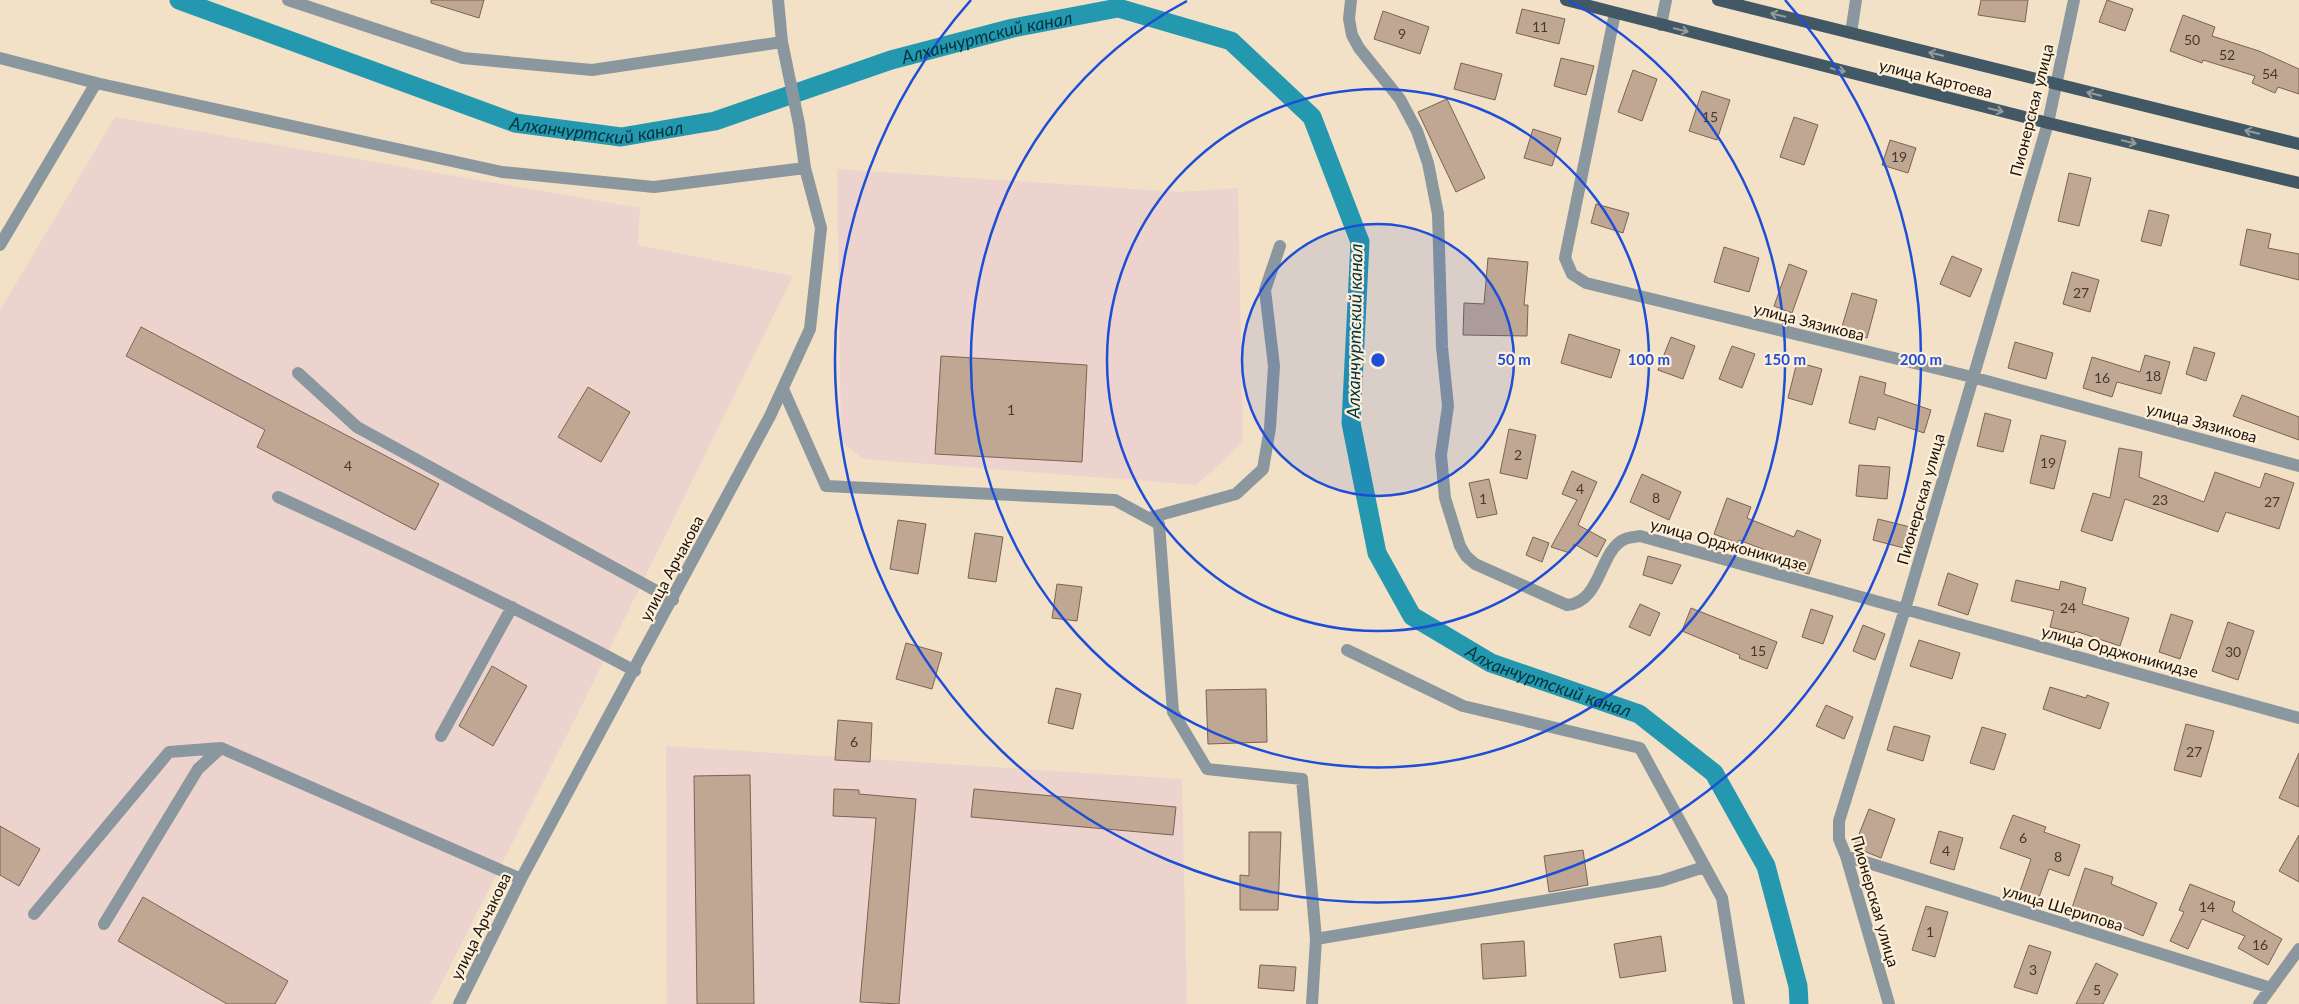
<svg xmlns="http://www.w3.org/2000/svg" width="2299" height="1004" font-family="Lato,sans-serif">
	<rect width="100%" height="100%" fill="#f3e1c7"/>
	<path fill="#edd3cd" d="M115,117L640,208L638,245L793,276L582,705L431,1004H0V310Z
		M837,169L1179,192L1238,188L1243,442L1197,485L863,459L841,441Z
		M666,746L1182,779L1187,1004H667Z"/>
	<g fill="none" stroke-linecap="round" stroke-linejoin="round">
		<path stroke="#2498af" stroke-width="19" id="s1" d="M179,0L515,123L621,137L715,121L891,60L1013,28L1118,8L1231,41L1312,117L1360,242L1351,423L1377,553L1412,616L1491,663L1639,714L1714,773L1766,866L1798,986L1799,1004"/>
	</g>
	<path fill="#c0a793" stroke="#7a6351" d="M431,0H484L479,18L431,3Z
		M1981,0H2028L2025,22L1978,15Z
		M2107,0L2133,9L2125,31L2099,22Z
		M1522,9L1565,19L1559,44L1516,33Z
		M1383,11L1429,27L1420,54L1374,39Z
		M2183,15L2215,27L2212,36L2259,51L2299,69V94L2278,87L2275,93L2252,83L2255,76L2203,60L2202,63L2170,51Z
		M1561,58L1594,66L1586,95L1554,86Z
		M1461,63L1502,74L1495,100L1454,89Z
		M1633,70L1657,79L1642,121L1618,112Z
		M1702,91L1730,100L1717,140L1689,131Z
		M1447,99L1485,178L1456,192L1418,112Z
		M1794,117L1818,125L1804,165L1780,157Z
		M1533,129L1561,138L1552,166L1524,158Z
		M1890,140L1916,148L1908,173L1882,165Z
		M2069,173L2091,178L2079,226L2058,221Z
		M1596,204L1629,213L1623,233L1591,223Z
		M2149,210L2169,215L2161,246L2141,241Z
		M2247,229L2271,234L2268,248L2299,254V280L2240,265Z
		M1724,247L1759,258L1749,292L1714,282Z
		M1952,256L1982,269L1970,297L1940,284Z
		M1488,258L1528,262L1524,305H1528L1527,336L1463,335L1464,303L1484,304Z
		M1789,264L1807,271L1792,313L1774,306Z
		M2072,272L2099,280L2090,312L2063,304Z
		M1852,293L1877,300L1867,338L1841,330Z
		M141,327L439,484L415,530L257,447L265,430L126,356Z
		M1569,334L1620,350L1611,378L1561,363Z
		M1671,337L1695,346L1683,379L1658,370Z
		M2015,342L2053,353L2046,379L2008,368Z
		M1732,346L1755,354L1742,388L1719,379Z
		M2194,347L2215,353L2206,381L2186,374Z
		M2145,355L2170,362L2161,394L2117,382L2112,397L2083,388L2092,357L2140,372Z
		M941,356L1087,365L1082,462L935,454Z
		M1797,362L1822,369L1812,405L1788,398Z
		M1860,376L1886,383L1884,394L1931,410L1924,433L1878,417L1875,430L1849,423Z
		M588,387L630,412L601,462L558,437Z
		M2242,395L2299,417V440L2233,416Z
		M1985,413L2011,420L2003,452L1977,446Z
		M1509,429L1536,435L1527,479L1500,473Z
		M2041,435L2066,441L2054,489L2030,483Z
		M2119,448L2142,452L2139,477L2204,502L2215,472L2260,488L2265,473L2294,483L2279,529L2226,512L2218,532L2125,499L2112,541L2081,531L2093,493L2110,498Z
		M1859,465L1890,467L1887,499L1856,496Z
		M1572,471L1597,482L1578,525L1606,540L1597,557L1574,544L1570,553L1551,547L1577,500L1562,494Z
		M1642,474L1681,492L1669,520L1630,502Z
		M1489,479L1497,514L1477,518L1469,483Z
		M1727,498L1751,507L1747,518L1794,537L1797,530L1821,540L1809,574L1783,567L1786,558L1739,540L1737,543L1714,534Z
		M1878,519L1914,528L1908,549L1873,540Z
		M898,520L926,524L918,574L890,569Z
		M975,533L1003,537L996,582L968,578Z
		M1533,537L1549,543L1542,562L1526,555Z
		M1648,556L1681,565L1672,584L1643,575Z
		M1948,573L1978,584L1968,615L1938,605Z
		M2016,580L2059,590L2061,581L2086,588L2082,604L2129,618L2120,646L2075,631L2074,633L2050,627L2054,611L2011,601Z
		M1057,584L1082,587L1077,621L1052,618Z
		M1640,604L1660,613L1650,636L1629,627Z
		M1691,608L1777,642L1767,669L1739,658L1740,655L1682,631Z
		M1811,609L1833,616L1823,644L1802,637Z
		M2171,614L2193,621L2180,659L2159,652Z
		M2228,622L2254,631L2238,680L2212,671Z
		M1863,625L1885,634L1875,660L1853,651Z
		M1919,640L1960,653L1952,679L1910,666Z
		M906,643L942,653L932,689L896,679Z
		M492,666L527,686L493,746L459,726Z
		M2050,687L2086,698L2087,695L2109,703L2100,729L2043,709Z
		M1056,688L1081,694L1073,729L1048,723Z
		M1266,689L1267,742L1208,744L1206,690Z
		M1826,705L1853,717L1844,739L1816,726Z
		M838,720L872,723L870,762L835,760Z
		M2186,724L2214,731L2201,777L2174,770Z
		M1894,726L1930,736L1923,761L1887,750Z
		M1982,727L2006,734L1994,770L1970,763Z
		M2299,753V807L2279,798Z
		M750,775L754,1004H697L694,776Z
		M834,789L859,790V794L916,799L899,1004L860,1002L876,818L833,816Z
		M974,789L1176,807L1173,835L971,817Z
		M1869,809L1895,819L1881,858L1854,847Z
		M2013,815L2046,827L2044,832L2080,845L2069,876L2049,869L2038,900L2019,894L2031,859L2000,848Z
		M0,826L40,849L19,886L0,875Z
		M1939,831L1963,838L1954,870L1930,863Z
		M1249,832H1281L1278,910H1240V875L1249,876Z
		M2299,835V882L2279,871Z
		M1583,850L1588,885L1549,892L1544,856Z
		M2085,868L2113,877L2111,884L2157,903L2143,936L2100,917L2098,923L2070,914Z
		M2190,884L2235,902L2232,911L2282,939L2268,965L2238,948L2245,936L2202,919L2188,949L2170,941L2184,912L2179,910Z
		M143,897L288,981L275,1004H227L118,941Z
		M1926,906L1948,912L1935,957L1912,950Z
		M1661,936L1666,971L1620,978L1614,944Z
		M1524,941L1526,976L1483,979L1481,944Z
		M2029,945L2051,952L2037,994L2014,987Z
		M2096,963L2118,974L2103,1004H2076Z
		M1260,965L1296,967L1294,991L1258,988Z"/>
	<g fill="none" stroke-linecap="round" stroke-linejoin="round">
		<path stroke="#8a979e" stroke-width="12" d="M288,0L463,58L592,70L782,42
			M1351,0L1349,19L1352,35L1359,48L1400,99L1417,131L1428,163L1438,214L1442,347L1448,406L1441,455L1445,498L1460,546L1466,556L1475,564L1567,605C1602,602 1599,550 1625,539C1629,537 1636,537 1640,536L2299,718
			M1615,13L1565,258L1572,274L1586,283L1972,377L2299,466
			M1661,25L1666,0
			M1851,33L1856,0
			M0,58L96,83L502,172L654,187L805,168
			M0,245L96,83
			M298,373L357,427L673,600
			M783,389L826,486L1115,500L1159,524L1173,712L1207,769L1302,779L1316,939L1312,1004
			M278,497C399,552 518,608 635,671
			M1149,518L1236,494L1263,469L1270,428L1274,366L1265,290L1280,246
			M1347,650L1463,706L1640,748L1722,898L1739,1004
			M441,736L512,607
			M1846,856L2271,988
			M34,914L169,752L221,748
			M104,924L198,769L221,748L521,879
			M1316,939L1661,881L1704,867
			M459,1004L521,879L770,416L810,329L821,228L805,168L799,124L782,42L778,0
			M1889,1004L1846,856L1839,839V821L1905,609L2048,123L2074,0
			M2259,1004L2299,949"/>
		<path stroke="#425865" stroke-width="12" d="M1566,0L2048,123L2299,183
			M1718,0L2299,144"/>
	</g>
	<defs><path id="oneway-shaft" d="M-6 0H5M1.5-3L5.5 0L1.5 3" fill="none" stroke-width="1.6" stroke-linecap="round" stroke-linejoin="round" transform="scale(1.25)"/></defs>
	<g stroke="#979c9a">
		<use href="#oneway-shaft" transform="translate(1778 15) rotate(-166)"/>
		<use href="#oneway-shaft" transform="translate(1681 30) rotate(14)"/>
		<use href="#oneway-shaft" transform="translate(1936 54) rotate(-166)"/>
		<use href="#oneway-shaft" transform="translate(1838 70) rotate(14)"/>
		<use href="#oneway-shaft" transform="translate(2094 94) rotate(-166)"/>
		<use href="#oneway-shaft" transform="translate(1996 110) rotate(14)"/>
		<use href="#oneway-shaft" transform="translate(2252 132) rotate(-166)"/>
		<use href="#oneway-shaft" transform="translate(2129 142) rotate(14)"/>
	</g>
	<circle cx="1378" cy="360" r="136" fill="#1d4ed8" fill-opacity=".12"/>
	<g fill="none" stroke="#1d4ed8" stroke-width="2.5">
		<circle cx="1378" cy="360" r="136"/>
		<circle cx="1378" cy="360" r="271"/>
		<path d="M1569 1A407 407 0 1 1 1187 1"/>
		<path d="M1785 0A543 543 0 1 1 971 0"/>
	</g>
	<g text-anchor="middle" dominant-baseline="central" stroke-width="4.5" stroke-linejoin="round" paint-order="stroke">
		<g font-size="14" fill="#443a2d">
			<text x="1540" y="26">11</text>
			<text x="1402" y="33">9</text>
			<text x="2192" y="39">50</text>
			<text x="2227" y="54">52</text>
			<text x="2270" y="73">54</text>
			<text x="1710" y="116">15</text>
			<text x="1899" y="156">19</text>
			<text x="2081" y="292">27</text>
			<text x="2153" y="375">18</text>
			<text x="2102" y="377">16</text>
			<text x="1011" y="409">1</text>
			<text x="1518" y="454">2</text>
			<text x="2048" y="462">19</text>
			<text x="348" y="465">4</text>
			<text x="1580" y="488">4</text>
			<text x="1656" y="497">8</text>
			<text x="1483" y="498">1</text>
			<text x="2160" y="499">23</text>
			<text x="2272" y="501">27</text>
			<text x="2068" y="607">24</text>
			<text x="1758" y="650">15</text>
			<text x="2233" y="651">30</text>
			<text x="854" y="741">6</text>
			<text x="2194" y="751">27</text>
			<text x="2023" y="837">6</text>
			<text x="1946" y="850">4</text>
			<text x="2058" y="856">8</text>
			<text x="2207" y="906">14</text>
			<text x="1930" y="931">1</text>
			<text x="2260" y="944">16</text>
			<text x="2033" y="969">3</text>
			<text x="2097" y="989">5</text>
		</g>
		<g font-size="16" fill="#1b150b" stroke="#feefda">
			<text transform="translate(1936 78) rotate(14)">улица Картоева</text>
			<text transform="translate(2031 110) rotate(-76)">Пионерская улица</text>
			<text transform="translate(1809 321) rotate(14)">улица Зязикова</text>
			<text transform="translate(2202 422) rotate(15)">улица Зязикова</text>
			<text transform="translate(1920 499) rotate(-74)">Пионерская улица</text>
			<text transform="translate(1729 544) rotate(15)">улица Орджоникидзе</text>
			<text transform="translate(671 568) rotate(-62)">улица Арчакова</text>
			<text transform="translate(2120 651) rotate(15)">улица Орджоникидзе</text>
			<text transform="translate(1876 901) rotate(74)">Пионерская улица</text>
			<text transform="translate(2063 907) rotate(17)">улица Шерипова</text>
			<text transform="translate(480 926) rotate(-64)">улица Арчакова</text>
		</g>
		<g font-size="18" font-style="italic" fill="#00343e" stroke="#feefda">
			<text stroke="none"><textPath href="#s1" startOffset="845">Алханчуртский канал</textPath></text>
			<text stroke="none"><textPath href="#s1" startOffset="440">Алханчуртский канал</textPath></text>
			<text transform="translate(1354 331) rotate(-89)">Алханчуртский канал</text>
			<text stroke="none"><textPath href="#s1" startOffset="1880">Алханчуртский канал</textPath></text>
		</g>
	</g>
	<circle cx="1378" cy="360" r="8" fill="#1d4ed8" stroke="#feefda" stroke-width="2.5"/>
	<g font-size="15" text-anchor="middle" font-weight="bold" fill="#1d4ed8" stroke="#feefda" stroke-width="4.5" stroke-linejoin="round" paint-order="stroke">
		<text x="1514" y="365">50 m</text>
		<text x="1649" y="365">100 m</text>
		<text x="1785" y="365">150 m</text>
		<text x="1921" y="365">200 m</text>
	</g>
</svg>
